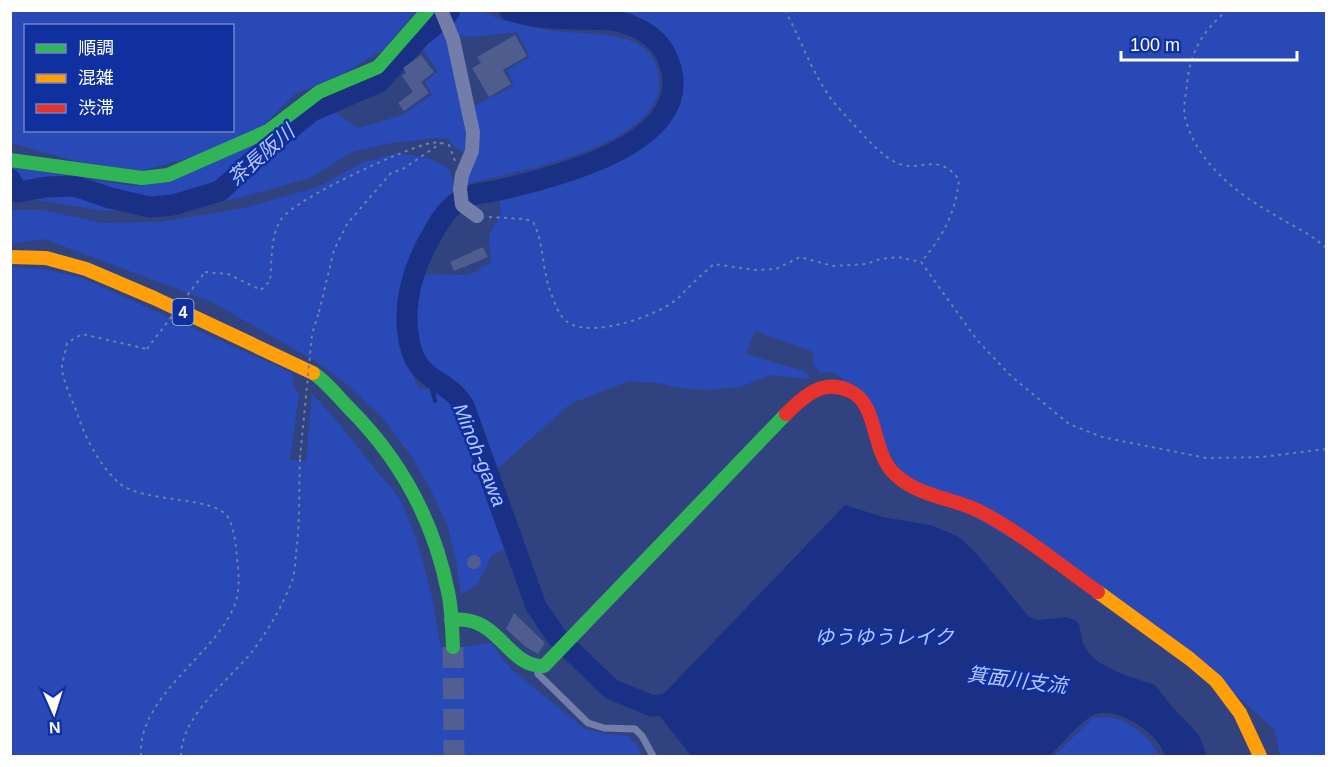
<svg xmlns="http://www.w3.org/2000/svg" width="1337" height="767" font-family="Helvetica,'Noto Sans JP',sans-serif">
	<rect width="100%" height="100%" fill="#314280"/>
	<path fill="#2949b6" fill-rule="evenodd" d="M445,10C456,11 471,8 481,11C488,13 495,18 502,20C517,23 532,28 547,30C573,34 603,32 628,40C646,45 656,58 659,76C668,147 515,171 466,184L472,107L514,86L507,70L530,57L517,32L471,37L455,34Z
		M11,11H416L384,49L345,73L295,94L265,124L214,151L142,171L75,161L11,143ZM26,26H232V130H26Z
		M496,11H1326V756H1280L1274,729L1161,628L903,475L842,378L832,372L820,373L813,364V352L755,331L746,354L804,371L810,377L809,379L771,375L739,387L707,390L678,388L659,383L629,381L570,404L496,470C487,446 480,417 466,396C457,383 443,377 431,367C409,348 412,298 420,274L467,275L480,270L481,267L488,265L492,260L489,246L490,233L501,214L498,183C548,170 674,149 666,77C665,61 655,44 640,37C622,28 596,30 577,28C549,25 523,19 496,11Z
		M439,15L445,26L465,128V152L455,148L448,139L436,138L391,143L352,152L310,178L239,198L159,211H103L45,201L11,199L10,167L135,186L319,101L358,128L403,115L432,95L425,82L438,71L420,46L390,79L381,73L427,23Z
		M397,153L427,158L449,168L457,197C416,231 395,283 401,337C404,355 412,373 419,389H429L434,402L438,401L435,389L449,399L458,411L493,506L490,508L505,549L492,555L478,584L461,594L456,560L447,524L430,488L412,457L381,416L343,381L315,361L212,302L44,239L11,244L10,210H43L102,223L160,222L244,208L318,187L361,163Z
		M11,267L44,269L82,278L292,373L294,387L299,394L290,460L306,461L312,394C334,416 352,440 371,464C382,479 397,490 404,508C424,553 433,600 441,649C458,649 473,645 491,643L511,669L585,729L606,734L628,736L636,744L642,756H11Z
		M1109,717C1131,722 1150,736 1159,756H1054L1093,718Z"/>
	<path fill="#1a3085" d="M845,505L883,517L931,525L959,537L977,554L1029,617L1039,620L1066,617L1075,620L1079,624L1083,644L1090,654L1098,662L1122,674L1155,685L1173,708L1199,735L1207,756H1165C1163,752 1162,747 1159,744C1148,727 1109,703 1090,717C1075,727 1062,744 1050,756H691L652,706Z"/>
	<g fill="none" stroke-linecap="round" stroke-linejoin="round">
		<path stroke="#1a3085" stroke-width="4" d="M429,377L435,401"/>
		<path stroke="#1a3085" stroke-width="21" d="M509,10C529,17 551,18 572,19C592,20 611,17 630,25C649,32 664,45 670,65C696,144 552,178 499,190C487,193 471,193 460,200C449,207 440,220 434,231C412,268 399,309 412,352C422,382 450,381 464,406L536,606L556,636L611,689L652,706L680,702
			M10,179L18,192L46,187L75,186L110,198L150,207L173,205L220,191L271,144L312,111L379,82L421,36L447,15L450,10"/>
	</g>
	<path fill="#4f5d8e" d="M515,35L527,56L503,70L511,84L489,97L472,68L481,63L477,57Z
		M421,55L434,72L421,82L429,93L404,111L398,103L413,92L402,76L406,73L403,68Z
		M483,247L488,257L454,271L450,262Z
		M467 562a7 7 0 1 1 14 0a7 7 0 1 1-14 0Z
		M514,613L545,643L538,654L526,647L506,629Z"/>
	<g fill="none" stroke-linecap="round" stroke-linejoin="round">
		<path stroke="#505e93" stroke-width="21" stroke-dasharray="21 10" stroke-linecap="butt" d="M453,647L454,756"/>
		<path stroke="#727ea9" stroke-width="2" stroke-dasharray="3 4.5" stroke-linecap="butt" d="M785,10C801,40 812,73 832,100C839,109 848,118 856,127C868,140 878,152 893,161C919,176 937,149 959,180C955,215 943,236 921,262
			M1228,10C1203,30 1190,52 1187,84C1186,94 1183,107 1185,117C1195,159 1232,190 1268,211C1288,224 1309,232 1326,248
			M489,217L525,219L533,222C544,242 542,271 551,293C554,301 559,316 566,321C589,340 657,316 677,299C682,295 685,290 690,286C698,278 706,271 714,264L754,270L776,269L800,257L833,266L866,264L880,259L898,257L921,262L977,340L1011,376L1069,424L1102,437L1206,458L1262,457L1326,449
			M205,272L228,274L261,290L270,281C272,262 270,235 282,218C297,198 405,148 431,143C437,142 443,143 449,145L455,161
			M319,312L334,250L347,224L391,173L403,169L441,143
			M141,756C137,696 216,655 235,604C240,590 239,574 237,559C236,545 235,533 229,519C218,495 144,504 119,483C100,466 85,438 77,413C73,402 61,377 62,366C63,358 66,351 67,343L82,334L147,349
			M181,756C181,716 227,682 251,653C267,633 283,605 292,581C295,573 295,563 296,554C300,522 299,490 300,458"/>
		<path stroke="#727ea9" stroke-width="7" d="M537,670L538,674L588,723L604,728L635,729L642,736L653,756"/>
		<path stroke="#727ea9" stroke-width="14" d="M441,10L453,39L473,132L472,151L462,175L460,189L462,205L477,216"/>
		<path stroke="#30b455" stroke-width="14" d="M10,160L142,178L168,175L268,131L319,92L378,67L428,10
			M313,373C326,381 338,397 349,408C400,459 434,521 448,592C452,610 452,629 453,647
			M451,620C500,614 506,667 544,666L786,414"/>
		<path stroke="#ff9f0a" stroke-width="14" d="M10,257L46,258L86,269L154,298L313,373
			M1098,592L1190,659L1216,681L1240,713L1260,756"/>
		<path stroke="#e5322d" stroke-width="14" d="M786,414C804,396 823,378 850,391C880,405 870,454 897,476C920,497 954,498 981,512C1020,532 1061,566 1098,592"/>
		<path stroke="#727ea9" stroke-width="2" stroke-dasharray="3 4.5" stroke-linecap="butt" d="M147,349L205,272
			M300,458L312,334L319,312"/>
	</g>
	<g text-anchor="middle" dominant-baseline="central" stroke-width="5" stroke-linejoin="round" paint-order="stroke">
		<rect fill="#1130a0" stroke="#b8c1e2" stroke-width="1.5" x="172.5" y="299" width="21" height="26" rx="4.5"/>
		<g font-size="16" font-weight="bold" fill="#fff">
			<text x="183" y="312">4</text>
		</g>
		<g font-size="20" font-style="italic" fill="#b6c6fb" stroke="#1130a0">
			<text transform="translate(261 155) rotate(-41)">茶長阪川</text>
			<text transform="translate(480 455) rotate(68)">Minoh-gawa</text>
			<text x="884" y="637">ゆうゆうレイク</text>
			<text transform="translate(1017 680) rotate(7)">箕面川支流</text>
		</g>
	</g>
	<rect width="1337" height="767" fill="none" stroke="#ffffff" stroke-width="24"/>
	<rect x="24" y="24" width="210" height="108" fill="#1130a0" stroke="#7083c6" stroke-width="1.5"/>
	<rect x="36" y="44" width="30" height="9" fill="#30b455" stroke="#7083c6" stroke-width="1.5"/>
	<text x="78" y="54" font-size="18" fill="#ffffff">順調</text>
	<rect x="36" y="74" width="30" height="9" fill="#ff9f0a" stroke="#7083c6" stroke-width="1.5"/>
	<text x="78" y="84" font-size="18" fill="#ffffff">混雑</text>
	<rect x="36" y="104" width="30" height="9" fill="#e5322d" stroke="#7083c6" stroke-width="1.5"/>
	<text x="78" y="114" font-size="18" fill="#ffffff">渋滞</text>
	<g transform="translate(54 713) rotate(177)" stroke="#1130a0" stroke-width="4.5" paint-order="stroke">
	<path d="M0-4.5L10 22L0 15L-10 22Z" fill="#ffffff"/>
	<text y="-9" font-size="16" font-weight="bold" text-anchor="middle" fill="#ffffff">N</text>
	</g>
	<path d="M1121 51v9h176v-9" fill="none" stroke="#ffffff" stroke-width="3"/>
	<text x="1130" y="51" font-size="18" fill="#ffffff" stroke="#1130a0" stroke-width="4.5" paint-order="stroke">100 m</text>
</svg>
